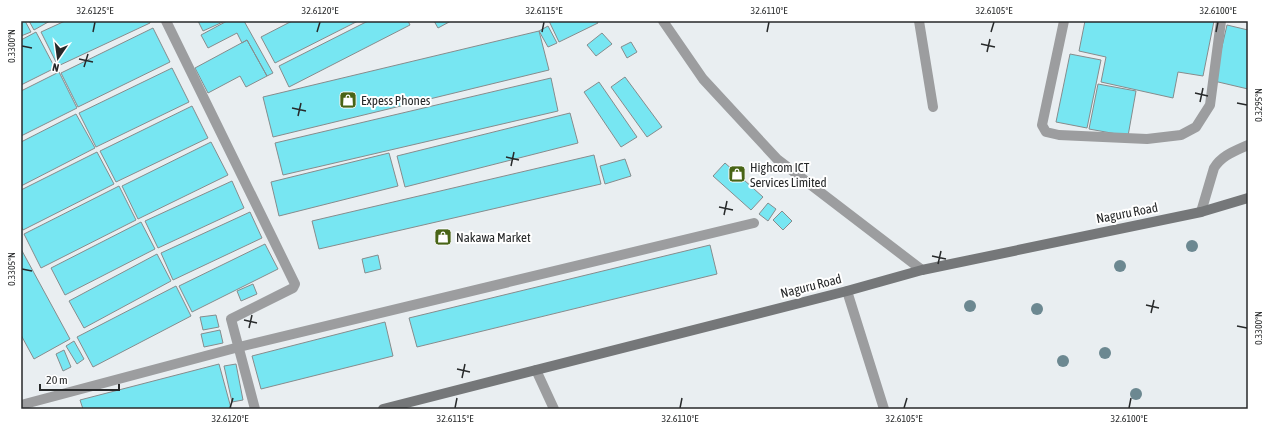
<svg xmlns="http://www.w3.org/2000/svg" width="1269" height="430" font-family="'Asap Condensed',sans-serif">
	<rect width="100%" height="100%" fill="#e9eef1"/>
	<path fill="#77e6f2" stroke="#868c8d" d="M21,21H25L31,32L21,36Z
		M29,21H50L34,30Z
		M65,21H150V23L58,66L41,32Z
		M198,21H225L203,31Z
		M227,21H244L273,73L267,76L247,40L242,43L237,33L208,48L201,35Z
		M292,21H358L275,63L261,37Z
		M368,21H408L410,25L289,87L279,66Z
		M434,21H451L438,28Z
		M549,21H597L598,23L559,42Z
		M1085,21H1214L1203,76L1178,72L1173,98L1101,82L1106,57L1079,51Z
		M1227,25L1248,30V89L1214,81Z
		M548,26L557,43L548,47L539,31Z
		M153,28L170,62L78,107L61,73Z
		M539,31L549,70L273,137L263,97Z
		M36,32L55,68L21,85V40Z
		M602,33L612,44L596,56L587,45Z
		M247,40L267,76L246,87L240,76L208,93L195,68Z
		M631,42L637,52L627,58L621,47Z
		M1070,54L1101,60L1087,128L1056,122Z
		M172,68L189,102L96,147L79,113Z
		M59,72L77,108L21,136V91Z
		M625,77L662,127L647,137L611,87Z
		M551,78L558,111L283,175L275,143Z
		M599,82L637,137L621,147L584,92Z
		M1098,84L1136,91L1128,136L1089,129Z
		M192,106L208,138L116,182L100,151Z
		M570,113L578,143L405,187L397,156Z
		M76,114L95,148L21,186V142Z
		M211,142L228,175L138,219L122,186Z
		M97,152L114,184L23,230L21,226V190Z
		M389,153L398,186L279,216L271,182Z
		M594,155L601,184L319,249L312,221Z
		M625,159L631,176L605,184L600,166Z
		M725,163L763,197L751,210L713,176Z
		M232,181L244,208L158,248L145,221Z
		M119,186L136,220L41,268L24,234Z
		M768,203L776,209L768,221L759,214Z
		M782,211L792,221L783,230L773,220Z
		M250,212L262,238L173,280L161,253Z
		M141,222L155,249L65,295L51,268Z
		M265,244L278,269L192,312L179,286Z
		M710,245L717,274L417,347L409,318Z
		M21,249L70,339L34,359L21,335Z
		M157,254L171,281L84,328L69,301Z
		M378,255L381,269L365,273L362,259Z
		M253,284L257,294L241,301L237,291Z
		M176,286L191,316L93,367L77,337Z
		M216,315L219,327L203,330L200,317Z
		M385,322L393,356L261,389L252,356Z
		M220,330L223,343L204,347L201,334Z
		M74,341L84,359L77,364L66,346Z
		M64,350L71,367L63,371L56,354Z
		M219,364L231,408L225,409H83L80,400Z
		M236,364L243,400L232,402L224,366Z"/>
	<g fill="none" stroke-linecap="round" stroke-linejoin="round">
		<path stroke="#9c9d9f" stroke-width="10" d="M166,21L295,284L293,288L231,319L255,409
			M919,21L933,107
			M1064,21L1042,125L1046,132L1059,135L1147,139L1181,135L1196,127L1210,105L1221,21
			M1201,212L1214,168C1222,155 1235,151 1248,145
			M536,370L554,409
			M21,405L239,347L754,223"/>
		<path stroke="#9c9d9f" stroke-width="10" d="M663,21L703,79L777,159L922,270
			M847,291L884,409"/>
		<path stroke="#757779" stroke-width="10" d="M383,409L847,291L922,270L1201,212L1248,198"/>
	</g>
	<g fill="#6c8891">
		<circle cx="1192" cy="246" r="6"/>
		<circle cx="1120" cy="266" r="6"/>
		<circle cx="970" cy="306" r="6"/>
		<circle cx="1037" cy="309" r="6"/>
		<circle cx="1105" cy="353" r="6"/>
		<circle cx="1063" cy="361" r="6"/>
		<circle cx="1136" cy="394" r="6"/>
	</g>
	<path fill="none" stroke="#27292a" stroke-width="1.5" d="M93,32L95,22M317,32L320,22M542,32L544,22M767,32L769,22M991,32L994,22M1216,32L1218,22M981,44L995,47M22,46L32,48M987,52L990,39M79,59L93,62M84,67L88,54M1195,93L1208,96M1200,102L1203,88M1237,103L1247,105M292,108L306,111M298,116L301,103M506,157L519,160M511,166L514,152M719,207L733,210M724,215L727,201M932,256L946,259M938,264L941,251M22,269L32,271M1146,305L1159,308M1151,313L1154,300M244,320L257,323M1237,326L1247,328M249,328L252,315M457,369L470,372M462,378L465,364M230,408L233,398M455,408L457,398M680,408L682,398M904,408L907,398M1129,408L1131,398"/>
	<defs>
		<g id="shop-square" transform="scale(0.9)"><rect x="-9" y="-9" width="18" height="18" rx="4" fill="#486416" stroke="#fff"/><path d="M-5-2.5h2.3a2.7 3.5 0 0 1 5.4 0H5L5.5 6h-11ZM-1.5-2.5h3a1.5 2.3 0 0 0-3 0Z" fill="#fff"/></g>
	</defs>
	<g fill-rule="evenodd">
		<use href="#shop-square" x="348" y="100"/>
		<use href="#shop-square" x="737" y="174"/>
		<use href="#shop-square" x="443" y="237"/>
	</g>
	<g text-anchor="middle" dominant-baseline="central" stroke-width="4" stroke-linejoin="round" paint-order="stroke">
		<g font-size="13" fill="#27292a" stroke="#fff" text-anchor="start">
			<text x="361" y="100">Expess Phones</text>
			<text x="750" y="167">Highcom ICT<tspan x="750" dy="15">Services Limited</tspan></text>
			<text x="456" y="237">Nakawa Market</text>
		</g>
		<g font-size="13" fill="#27292a" stroke="#fff">
			<text transform="translate(1127 213) rotate(-11)">Naguru Road</text>
			<text transform="translate(811 286) rotate(-14)">Naguru Road</text>
		</g>
	</g>
	<rect width="1269" height="430" fill="none" stroke="#ffffff" stroke-width="44"/>
	<g transform="translate(58 58) rotate(193)" stroke="#ffffff" stroke-width="3" paint-order="stroke">
	<path d="M0-3L7 15L0 10L-7 15Z" fill="#27292a"/>
	<text y="-6" font-size="11" font-weight="bold" text-anchor="middle" fill="#27292a">N</text>
	</g>
	<path d="M40 384v6h79v-6" fill="none" stroke="#27292a" stroke-width="2"/>
	<text x="46" y="384" font-size="12" fill="#27292a" stroke="#ffffff" stroke-width="3" paint-order="stroke">20 m</text>
	<rect x="22" y="22" width="1225" height="386" fill="none" stroke="#27292a" stroke-width="1.5"/>
	<g font-size="10" text-anchor="middle" fill="#27292a">
		<text x="95" y="14">32.6125°E</text>
		<text x="320" y="14">32.6120°E</text>
		<text x="544" y="14">32.6115°E</text>
		<text x="769" y="14">32.6110°E</text>
		<text x="994" y="14">32.6105°E</text>
		<text x="1218" y="14">32.6100°E</text>
		<text transform="translate(11 46) rotate(-90)" y="4">0.3300°N</text>
		<text transform="translate(1258 105) rotate(-90)" y="4">0.3295°N</text>
		<text transform="translate(11 269) rotate(-90)" y="4">0.3305°N</text>
		<text transform="translate(1258 328) rotate(-90)" y="4">0.3300°N</text>
		<text x="230" y="422">32.6120°E</text>
		<text x="455" y="422">32.6115°E</text>
		<text x="680" y="422">32.6110°E</text>
		<text x="904" y="422">32.6105°E</text>
		<text x="1129" y="422">32.6100°E</text>
	</g>
</svg>
